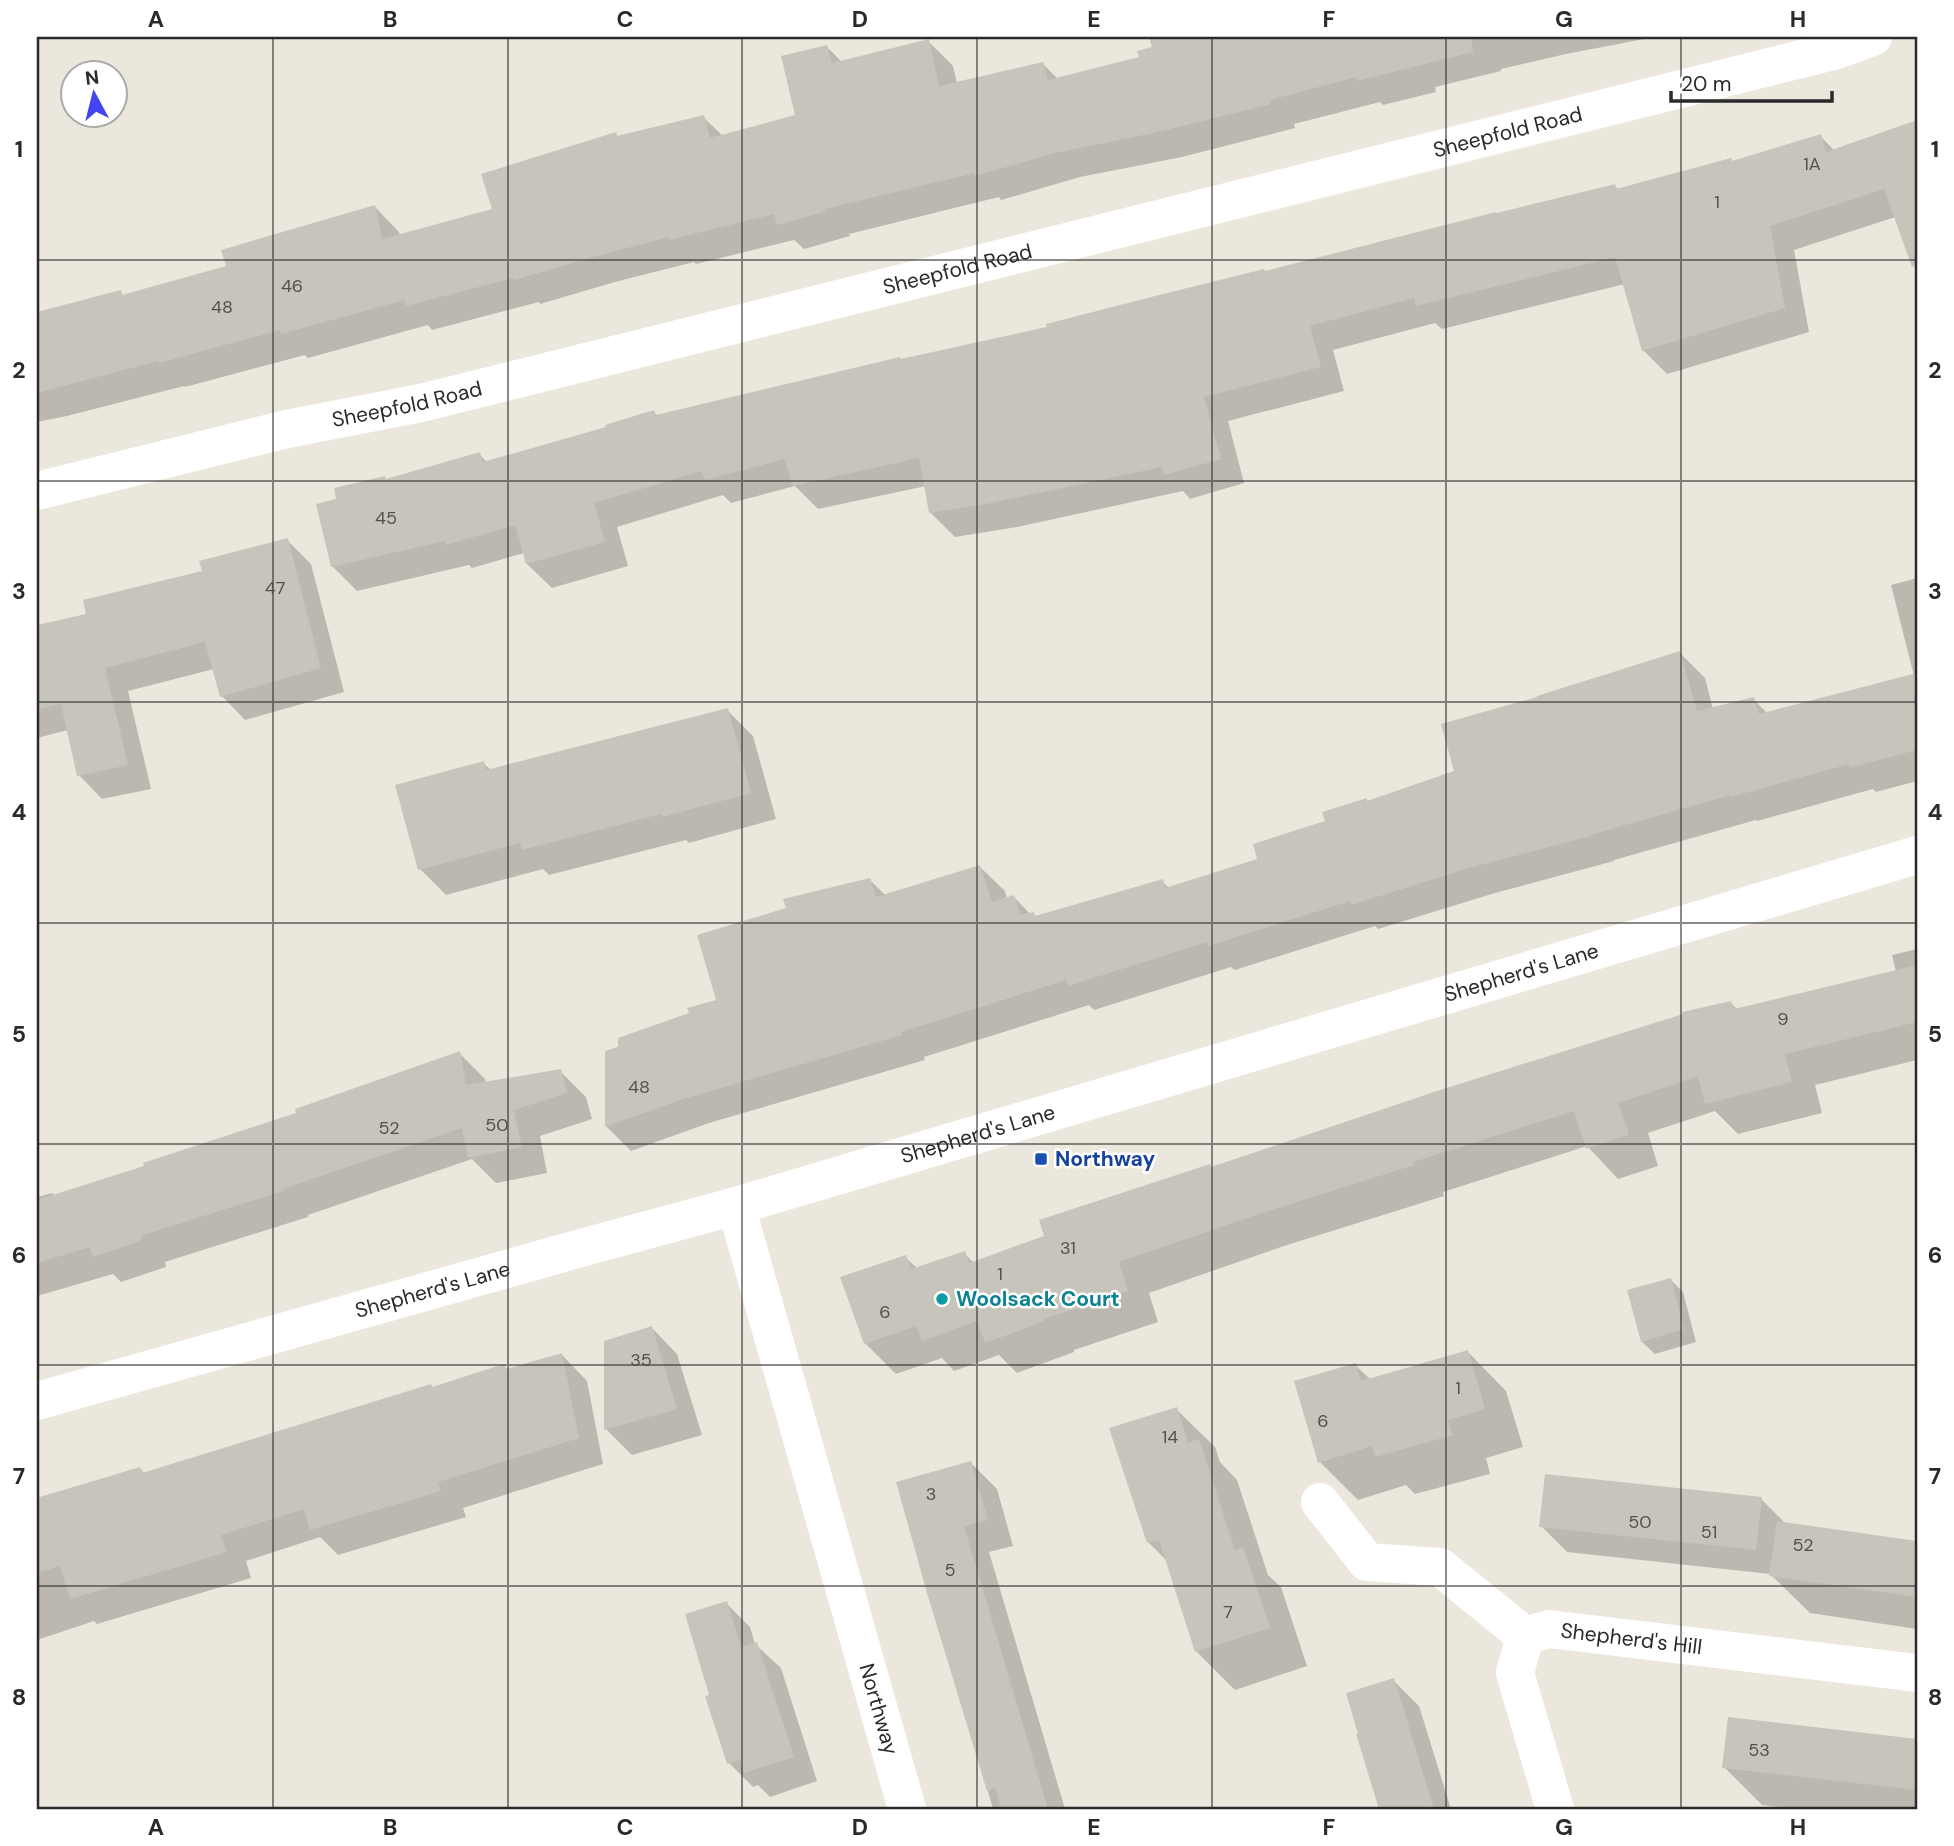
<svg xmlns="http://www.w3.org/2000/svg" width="1954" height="1846" font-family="'DM Sans',sans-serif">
	<rect width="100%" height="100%" fill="#ebe7dc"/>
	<path fill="#0003" d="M1164,37H1655L1566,54L1501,69V71L1435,87L1436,92L1383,105L1380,102L1294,124L1295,128L1182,157L1080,177L1001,200L999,197L849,234L850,236L804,249L794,240L696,264L694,262L615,282L540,304L539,302L432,330L428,325L308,358L305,355L185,387L184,386L67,416L37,422V314L120,292L124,296L228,268L375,207L399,232L400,236L494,210L616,134L618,137L703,117L723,136L798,116L827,47L842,62L928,41L953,66L957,83L1043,64L1058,79L1141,58L1154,48L1152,40Z
		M1899,128L1917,147V210L1794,250L1809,332L1667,374L1643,350L1625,284L1442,329L1435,323L1333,350L1344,391L1228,421L1244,483L1190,499L1183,491L1017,527L955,537L930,512L926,486L818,509L795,486L731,503L723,495L617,527L628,566L552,588L527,564L524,553L472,568L469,565L357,591L332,566L338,500L387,480L479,454L488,463L608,428L654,412L658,416L1049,328L1265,273L1615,186L1619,190L1731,160L1733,162L1820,136L1835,151Z
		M287,540L311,564L344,692L245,720L222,696L214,669L128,691L151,789L102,799L79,775L68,730L37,738V627L88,616Z
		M1917,578V781L1876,792L1873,789L1757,821L1756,820L1614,860V861L1495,893L1378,929L1375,926L1235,970L1231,967L1094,1010L1089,1005L924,1057L925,1060L709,1123L631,1151L607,1127V1052L718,1001L788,909L870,880L886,896L980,867L1005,891L1007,899L1014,897L1031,915L1034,914L1037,917L1162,881L1169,888L1260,860L1327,822L1368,802L1456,772L1539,698L1680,653L1705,678L1713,709L1753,699L1768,714L1914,676L1891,585Z
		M727,710L753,736L776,819L689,843L686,840L549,875L543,869L446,895L420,869L483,763L491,770Z
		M1917,949V1060L1815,1085L1822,1113L1738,1134L1715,1111L1648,1133L1658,1166L1618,1179L1587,1146L1443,1192L1444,1196L1284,1246L1149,1293L1158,1322L1074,1350V1352L1017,1373L999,1355L954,1371L942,1358L896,1374L865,1343L905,1257L918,1269L964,1253L974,1263L1046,1237L1212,1169L1731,1003L1738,1010L1896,972L1892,955Z
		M459,1053L485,1079L486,1084L560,1071L586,1097L592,1119L540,1136L547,1173L496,1183L472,1159L308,1215V1217L165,1262L166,1267L121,1282L113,1274L37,1296V1197L52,1193L56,1196L299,1114Z
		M1671,1280L1683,1292L1696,1342L1655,1354L1642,1342Z
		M651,1327L677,1354L702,1435L632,1455L606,1429Z
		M1468,1352L1506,1391L1523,1447L1486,1458L1490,1474L1415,1494L1406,1485L1358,1500L1320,1462L1355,1365L1371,1380Z
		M562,1355L587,1381L603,1464L463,1508L466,1517L338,1555L320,1537L246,1561L251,1578L97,1624L94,1621L37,1640V1498L140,1468L145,1474L504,1366L508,1371Z
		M1176,1409L1215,1447L1220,1462L1237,1480L1268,1575L1281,1587L1307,1666L1235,1690L1197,1652L1168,1562L1148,1542Z
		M971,1463L997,1489L1013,1546L989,1552L1065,1809H993L960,1693L929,1593Z
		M1761,1499L1786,1524L1917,1543V1629L1810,1613L1770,1574L1567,1552L1541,1526Z
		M726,1603L750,1627L755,1644L781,1668L817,1781L770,1797L758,1785L753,1787L729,1763L712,1696Z
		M1393,1680L1419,1706L1451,1809H1381L1359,1736Z
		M1730,1719L1917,1741V1809H1797L1762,1805L1724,1767Z"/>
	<path fill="#c7c5bb" d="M1149,37H1471L1473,52L1357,81L1356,77L1270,100L1271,104L1158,132L1055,153L975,176L974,173L825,209L826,211L777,225L774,214L669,240V237L589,258L514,280L513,278L406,306L404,300L281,334L280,330L159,363L158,361L37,393V312L121,290L122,295L226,266L221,250L375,205L382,239L492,209L481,174L616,132L617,136L704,115L710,138L795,115L781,56L827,45L832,63L929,39L939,86L1043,62L1048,80L1139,57L1137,51L1152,47Z
		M1917,120V266L1912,267L1884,189L1770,226L1785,308L1642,351L1615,257L1416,306L1414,298L1310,326L1321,367L1204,397L1221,459L1164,475L1162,467L991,503L929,513L919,458L792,486L785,459L705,480L702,471L594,503L605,542L526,564L515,525L446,545L445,541L331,567L316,504L336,499L334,488L385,476L386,479L480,452L483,462L606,427L605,425L654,410L656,415L900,357L901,359L1047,327L1046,324L1163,294L1264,269L1265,271L1496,212L1497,213L1615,184L1616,189L1731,158L1732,161L1821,134L1826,152Z
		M288,538L321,668L220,697L205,642L105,668L128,765L77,776L61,704L37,709V625L86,614L83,600L202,571L199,561Z
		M1680,651L1697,711L1754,697L1759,714L1917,673V750L1849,768V764L1731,797L1730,795L1590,835L1591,836L1469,868L1351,905L1350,901L1208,946L1207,942L1068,986L1066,980L901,1032L902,1035L683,1099L605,1127V1051L618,1047V1038L689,1013L687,1008L716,1000L697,935L786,908L783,899L870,878L876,897L980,865L992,902L1014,895L1020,915L1034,912L1035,916L1163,879L1165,888L1257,859L1253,844L1325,821L1322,812L1367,798V801L1454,771L1441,724L1537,697V696Z
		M728,708L751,793L662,817L661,814L522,850L520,843L418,870L395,785L484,761L486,770Z
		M1917,965V1022L1785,1054L1792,1082L1705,1104L1698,1076L1618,1103L1629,1135L1586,1149L1574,1111L1413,1162L1414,1165L1253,1216L1119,1262L1128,1291L1044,1319L1045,1321L985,1343L977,1321L922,1341L916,1326L864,1344L840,1277L906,1255L911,1269L965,1251L969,1263L1044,1236L1039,1220L1210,1164L1211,1167L1440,1090L1683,1014L1682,1012L1731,1001L1734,1009Z
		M460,1051L466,1085L561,1069L567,1093L514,1110L522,1147L468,1158L462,1128L283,1189V1191L140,1236L141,1241L93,1257L90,1247L37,1263V1200L144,1166L143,1163L296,1113L295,1109Z
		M1671,1278L1684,1329L1641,1342L1627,1290Z
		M652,1326L677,1409L604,1430V1341Z
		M1468,1350L1485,1409L1448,1420L1453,1435L1375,1457L1372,1446L1318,1463L1294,1381L1356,1363L1361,1381Z
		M562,1353L579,1438L438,1482L441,1491L310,1530L304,1509L221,1535L227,1552L70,1599L60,1566L37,1573V1498L140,1467L142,1473L431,1384L432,1387L504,1364L506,1369Z
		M1177,1407L1188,1443L1199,1439L1235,1550L1243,1547L1270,1628L1195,1652L1159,1540L1147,1543L1109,1428Z
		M971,1461L988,1520L964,1526L1048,1809H1001L995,1788L987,1791L927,1593L896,1482Z
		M1545,1474L1762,1497L1756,1550L1539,1527Z
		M1777,1521L1917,1541V1597L1769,1576Z
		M727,1601L741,1647L757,1642L794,1757L744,1773L740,1760L727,1764L705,1696L709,1695L685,1614Z
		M1394,1678L1434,1809H1379L1356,1734H1358L1346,1693Z
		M1728,1717L1917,1739V1790L1722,1768Z"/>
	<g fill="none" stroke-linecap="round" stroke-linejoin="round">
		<g stroke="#fff" stroke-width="38">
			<path id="s1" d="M37,491L287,429L421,403L1837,50L1873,37"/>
			<path id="s2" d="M736,1206L907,1809"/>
			<path id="s3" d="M37,1401L588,1246L736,1206L1917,855"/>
			<path d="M1320,1502L1367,1562L1440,1567L1525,1636"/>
			<path id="s4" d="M1525,1636L1549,1629L1917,1673"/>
			<path d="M1525,1636L1515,1673L1555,1809"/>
		</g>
	</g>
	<path fill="none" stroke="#2a2a2a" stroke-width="2" stroke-opacity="0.55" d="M273,37V1809M508,37V1809M742,37V1809M977,37V1809M1212,37V1809M1446,37V1809M1681,37V1809M37,260H1917M37,481H1917M37,702H1917M37,923H1917M37,1144H1917M37,1365H1917M37,1586H1917"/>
	<rect fill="#1a4fb4" stroke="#fff" stroke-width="2.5" x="1034" y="1152" width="14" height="14" rx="3.5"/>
	<circle fill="#0f9aa8" stroke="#fff" stroke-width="2.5" cx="942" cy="1299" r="7"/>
	<g text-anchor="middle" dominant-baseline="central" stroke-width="5" stroke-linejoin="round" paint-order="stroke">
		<g font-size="18" fill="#51514e">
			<text x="1812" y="164">1A</text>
			<text x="1717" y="202">1</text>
			<text x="292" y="286">46</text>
			<text x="222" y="307">48</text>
			<text x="386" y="518">45</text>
			<text x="275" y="588">47</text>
			<text x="1783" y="1019">9</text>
			<text x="639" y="1087">48</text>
			<text x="497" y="1125">50</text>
			<text x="389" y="1128">52</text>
			<text x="1068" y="1248">31</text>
			<text x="1000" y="1274">1</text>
			<text x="885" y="1312">6</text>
			<text x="641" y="1360">35</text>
			<text x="1458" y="1388">1</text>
			<text x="1323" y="1421">6</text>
			<text x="1170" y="1437">14</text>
			<text x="931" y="1494">3</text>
			<text x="1640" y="1522">50</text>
			<text x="1709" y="1532">51</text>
			<text x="1803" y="1545">52</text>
			<text x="950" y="1570">5</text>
			<text x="1228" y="1612">7</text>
			<text x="1759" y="1750">53</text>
		</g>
		<g font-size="21" fill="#2a2a2a" stroke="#fff">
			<text stroke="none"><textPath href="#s1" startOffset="1514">Sheepfold Road</textPath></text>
			<text stroke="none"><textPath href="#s1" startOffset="947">Sheepfold Road</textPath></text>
			<text stroke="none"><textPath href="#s1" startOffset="380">Sheepfold Road</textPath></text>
			<text stroke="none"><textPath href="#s3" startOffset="1545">Shepherd's Lane</textPath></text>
			<text stroke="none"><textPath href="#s3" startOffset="978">Shepherd's Lane</textPath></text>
			<text stroke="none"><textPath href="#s3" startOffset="411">Shepherd's Lane</textPath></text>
			<text stroke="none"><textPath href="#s4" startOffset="108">Shepherd's Hill</textPath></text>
			<text stroke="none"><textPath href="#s2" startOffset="523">Northway</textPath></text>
		</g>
		<g font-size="21" font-weight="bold" fill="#164399" stroke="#fff" text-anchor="start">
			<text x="1055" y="1159">Northway</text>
		</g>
		<g font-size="21" font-weight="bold" fill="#0d838f" stroke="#fff" text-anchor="start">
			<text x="956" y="1299">Woolsack Court</text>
		</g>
	</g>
	<rect width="1954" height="1846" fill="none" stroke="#ffffff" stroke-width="77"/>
	<g transform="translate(94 94) rotate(353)"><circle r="33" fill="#ffffff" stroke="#aaaaaa" stroke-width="2"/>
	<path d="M0-5L12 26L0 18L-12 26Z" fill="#4345f1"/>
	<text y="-10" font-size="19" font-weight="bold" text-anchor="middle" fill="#2a2a2a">N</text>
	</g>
	<path d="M1671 91v10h161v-10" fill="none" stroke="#2a2a2a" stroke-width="3.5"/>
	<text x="1681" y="91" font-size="21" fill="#2a2a2a" stroke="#ffffff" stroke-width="5" paint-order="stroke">20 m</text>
	<rect x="38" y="38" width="1878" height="1770" fill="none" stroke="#2a2a2a" stroke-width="2.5"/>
	<g font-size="23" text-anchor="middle" font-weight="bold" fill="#2a2a2a">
		<text x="156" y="27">A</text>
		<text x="390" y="27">B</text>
		<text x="625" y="27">C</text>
		<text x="860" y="27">D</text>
		<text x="1094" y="27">E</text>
		<text x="1329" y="27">F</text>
		<text x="1564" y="27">G</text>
		<text x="1798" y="27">H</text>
		<text x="19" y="157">1</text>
		<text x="1935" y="157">1</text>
		<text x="19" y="378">2</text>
		<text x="1935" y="378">2</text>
		<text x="19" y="599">3</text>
		<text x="1935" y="599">3</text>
		<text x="19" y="820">4</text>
		<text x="1935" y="820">4</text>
		<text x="19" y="1042">5</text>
		<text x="1935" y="1042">5</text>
		<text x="19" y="1263">6</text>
		<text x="1935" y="1263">6</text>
		<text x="19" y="1484">7</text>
		<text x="1935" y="1484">7</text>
		<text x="19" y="1705">8</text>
		<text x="1935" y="1705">8</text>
		<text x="156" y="1835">A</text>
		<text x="390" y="1835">B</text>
		<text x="625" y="1835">C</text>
		<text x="860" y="1835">D</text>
		<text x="1094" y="1835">E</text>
		<text x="1329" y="1835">F</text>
		<text x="1564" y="1835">G</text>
		<text x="1798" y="1835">H</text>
	</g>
</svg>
